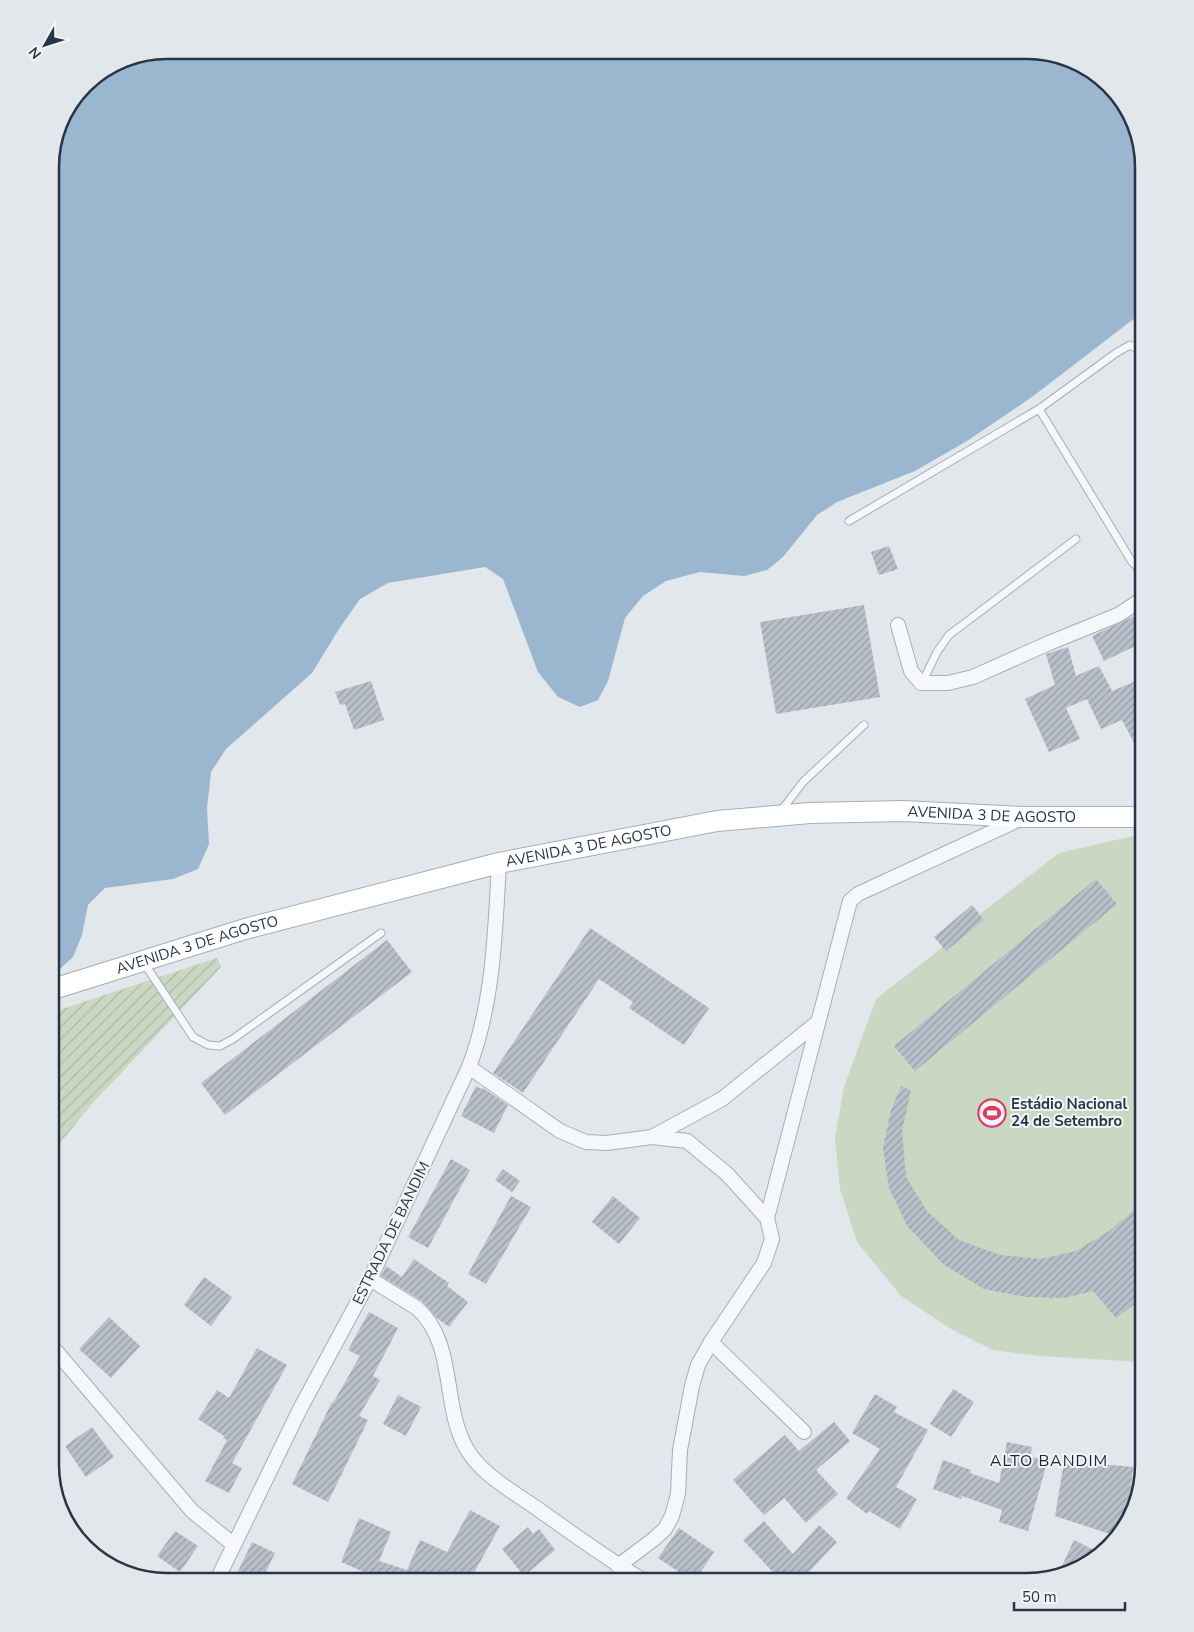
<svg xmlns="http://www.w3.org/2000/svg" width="1194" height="1632" font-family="'Nunito Sans',sans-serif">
	<defs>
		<pattern id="garden-furrows" width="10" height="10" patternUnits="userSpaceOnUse" patternTransform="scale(1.25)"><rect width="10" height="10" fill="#c9d7c3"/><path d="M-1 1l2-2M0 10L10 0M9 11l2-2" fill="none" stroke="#adb9a9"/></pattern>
		<pattern id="building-hatch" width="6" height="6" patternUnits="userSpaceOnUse" patternTransform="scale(1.25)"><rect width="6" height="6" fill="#b9c0ca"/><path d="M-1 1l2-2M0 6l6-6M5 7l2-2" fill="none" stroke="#969da6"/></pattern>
	</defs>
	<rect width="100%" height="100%" fill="#e2e7ec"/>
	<path fill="#c9d7c3" d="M1133,836H1144V1362L1040,1356L993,1350L951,1329L901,1296L857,1242L840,1189L835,1138L844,1087L876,999L943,947L946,951L984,920L980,914L1059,853Z"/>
	<path fill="url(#garden-furrows)" d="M217,958L221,967L92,1104L50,1155V1013Z"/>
	<path fill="#9ab7cf" d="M166,50H1035L1086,66L1128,108L1144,166V311L1032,397L967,441L915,471L837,502L817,515L783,557L767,570L744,576L700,572L666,581L643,596L625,618L608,681L598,700L580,707L558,697L538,672L503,579L485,567L388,583L360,599L339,629L312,673L226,749L211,772L207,808L209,844L198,869L173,879L105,888L88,905L82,935L73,957L59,970L50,973V159L62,115L89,79L122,59Z"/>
	<path fill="url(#building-hatch)" d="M889,546L898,569L879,575L871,552Z
		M864,605L880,697L776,714L760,622Z
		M1134,616L1144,636V642L1104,661L1092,636Z
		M1068,647L1076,676L1099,666L1112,691L1141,679L1144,686V762L1122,720L1101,729L1087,699L1066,708L1080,739L1049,752L1025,699L1055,685L1046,654Z
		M371,681L384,720L354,730L345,704L340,705L335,692Z
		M1096,879L1117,904L915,1071L894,1046Z
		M972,905L984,920L946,951L934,937Z
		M590,928L709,1008L684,1045L629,1008L633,1002L599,979L523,1093L493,1073Z
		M387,940L412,972L225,1115L201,1083Z
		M476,1086L482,1089L483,1088L508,1105L494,1133L461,1116Z
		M901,1086L911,1090L902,1131L906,1177L927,1211L959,1240L1000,1255L1041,1259L1076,1251L1109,1231L1144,1202V1297L1116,1318L1093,1291L1064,1298L1026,1297L984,1289L943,1264L907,1226L889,1188L883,1148L891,1110Z
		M451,1159L470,1170L428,1248L408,1237Z
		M503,1169L520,1181L512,1192L495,1180Z
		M511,1196L531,1207L486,1284L468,1274Z
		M613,1196L640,1218L619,1244L592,1222Z
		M414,1259L449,1283L447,1286L468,1302L449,1327L437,1318L422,1301L381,1276L386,1266L402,1277Z
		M204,1277L232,1297L211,1326L184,1305Z
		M369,1312L398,1328L373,1376L380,1380L359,1416L368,1420L328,1502L292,1484L332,1402L333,1403L360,1356L348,1350Z
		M109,1317L140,1346L111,1378L79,1349Z
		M257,1348L287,1365L232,1463L242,1468L229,1493L205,1481L227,1440L223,1438L224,1436L198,1419L217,1390L229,1398Z
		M953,1389L974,1402L951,1437L930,1424Z
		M875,1394L897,1407L894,1412L928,1430L896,1487L917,1499L900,1529L869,1511L867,1514L846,1498L880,1449L852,1433Z
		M398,1395L421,1407L406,1436L383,1424Z
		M834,1422L850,1441L816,1470L838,1494L806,1523L784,1498L764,1515L733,1480L785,1435L799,1451Z
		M92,1427L114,1457L86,1477L65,1446Z
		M1007,1442L1032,1447L1030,1457L1048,1459L1028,1531L999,1522L1002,1510L962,1496L961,1499L933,1489L943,1460L971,1470L970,1473L999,1483Z
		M1064,1462L1088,1466V1463L1133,1467L1129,1514H1131L1129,1524L1116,1536L1055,1516Z
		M470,1510L500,1526L469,1582H387L341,1562L359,1518L391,1532L379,1561L407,1570L420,1540L447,1552Z
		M764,1521L793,1554L819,1525L837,1542L807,1574L814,1582H782L743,1540Z
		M528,1527L533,1534L539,1529L555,1550L524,1576L502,1549Z
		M679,1528L714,1552L694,1582L658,1558Z
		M175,1531L198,1546L180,1572L157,1556Z
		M1074,1540L1100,1553L1086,1566L1071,1570L1062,1566Z
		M252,1542L275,1553L261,1582H233Z"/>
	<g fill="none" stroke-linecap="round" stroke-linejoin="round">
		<g stroke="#a6aeb7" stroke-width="9">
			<path id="lane" d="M1039,409L1132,562L1144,573
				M849,521L1039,409L1116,353L1130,345L1144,352
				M922,683L937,652L949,635L1076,539
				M781,811L803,782L864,725
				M144,963L193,1037L208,1045L220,1046L233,1039L381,933"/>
		</g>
		<g stroke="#a6aeb7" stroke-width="16">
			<path id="street" d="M898,625L911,671L921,683H948L973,677L1049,643L1118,615L1144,598
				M469,1067L560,1131L586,1142L607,1143L652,1137L687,1141L727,1174L767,1218L772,1239L764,1263L711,1342L698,1365L692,1386L680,1450L678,1494L672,1516L665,1529L654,1539L618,1566
				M652,1137L722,1099L818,1022
				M767,1218L850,901L858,894L1020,819
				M370,1279L417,1308C456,1343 442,1403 465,1446C480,1475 516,1493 542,1512C576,1536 610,1561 646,1582
				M711,1342L804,1432
				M55,1350L192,1511L234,1545
				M216,1582L300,1409L370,1279L469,1067C494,1001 495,932 499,863"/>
		</g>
		<g stroke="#a6aeb7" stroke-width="22">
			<g id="secondary">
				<path id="s1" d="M50,990L245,929L499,863L717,821L810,813L903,811L1023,817H1144"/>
			</g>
		</g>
		<use href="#lane" stroke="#f6f7fa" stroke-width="7"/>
		<use href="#street" stroke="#f6f7fa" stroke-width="14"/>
		<use href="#secondary" stroke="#fff" stroke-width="20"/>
	</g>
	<defs>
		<g id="stadium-ring" transform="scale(1.4375)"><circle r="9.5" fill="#f2f6f9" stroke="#db3d60" stroke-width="1.5"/><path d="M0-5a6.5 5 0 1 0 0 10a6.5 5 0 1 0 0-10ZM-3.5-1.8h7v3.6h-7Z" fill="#db3d60"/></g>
	</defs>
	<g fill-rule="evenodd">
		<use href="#stadium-ring" x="992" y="1113"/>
	</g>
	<g text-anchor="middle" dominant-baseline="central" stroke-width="4" stroke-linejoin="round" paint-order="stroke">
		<g font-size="15" fill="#283546" stroke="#f2f6f9">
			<text stroke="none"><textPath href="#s1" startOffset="964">AVENIDA 3 DE AGOSTO</textPath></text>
			<text stroke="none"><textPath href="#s1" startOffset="558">AVENIDA 3 DE AGOSTO</textPath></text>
			<text stroke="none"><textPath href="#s1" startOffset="154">AVENIDA 3 DE AGOSTO</textPath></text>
			<text transform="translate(391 1233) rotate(-64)">ESTRADA DE BANDIM</text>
		</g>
		<g font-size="15" font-weight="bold" fill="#283546" stroke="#f2f6f9" text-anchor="start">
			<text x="1011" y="1104">Estádio Nacional<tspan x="1011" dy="17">24 de Setembro</tspan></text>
		</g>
		<g font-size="16" letter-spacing="1" fill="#1b2637" stroke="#f2f6f9">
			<text x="1049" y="1461">ALTO BANDIM</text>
		</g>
	</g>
	<path d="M0 0H1194V1632H0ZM167 59H1027A108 108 0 0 1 1135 167V1465A108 108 0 0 1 1027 1573H167A108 108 0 0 1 59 1465V167A108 108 0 0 1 167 59Z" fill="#e2e7eb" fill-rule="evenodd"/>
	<path fill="none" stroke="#283546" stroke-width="2.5" d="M167 59H1027A108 108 0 0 1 1135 167V1465A108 108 0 0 1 1027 1573H167A108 108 0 0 1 59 1465V167A108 108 0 0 1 167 59Z"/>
	<g transform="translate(45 45) rotate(231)" stroke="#f2f6f9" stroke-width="4" paint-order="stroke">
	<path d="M0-4L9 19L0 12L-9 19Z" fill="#283546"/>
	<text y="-8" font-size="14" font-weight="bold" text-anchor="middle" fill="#283546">N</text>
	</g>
	<path d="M1014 1602v8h111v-8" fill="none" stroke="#283546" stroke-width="2.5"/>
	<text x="1022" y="1602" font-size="15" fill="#283546" stroke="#f2f6f9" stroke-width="4" paint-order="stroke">50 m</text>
</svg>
